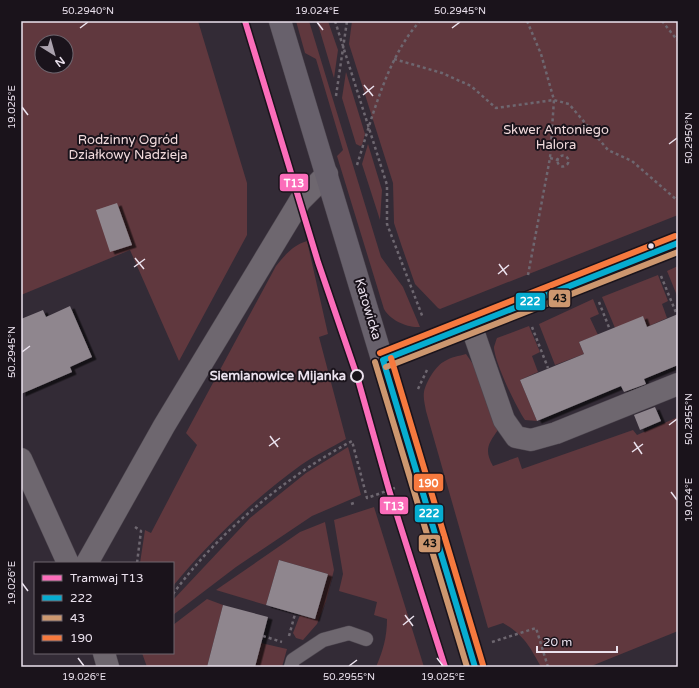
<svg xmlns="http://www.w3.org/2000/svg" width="699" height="688" font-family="'Varela Round',sans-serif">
	<defs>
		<filter id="shadow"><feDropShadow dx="4.5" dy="2.5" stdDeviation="0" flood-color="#0009"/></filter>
	</defs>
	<rect width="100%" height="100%" fill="#332b36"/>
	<path fill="#60383e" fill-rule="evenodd" d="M21,21H198L247,183V235L179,361L130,250L21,295ZM42,42H66V66H42Z
		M296,21H309L381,257L403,287L420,327C407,328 390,320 384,309L337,156L343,150L316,59L305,53Z
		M317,21H328L338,50L334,78Z
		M352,21H678V215L440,309L438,308L415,284L402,247L394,223L393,183L349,44Z
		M346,72L365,134L362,145L360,146L356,144L342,98Z
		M368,144L382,190L380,220L362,164Z
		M307,241L328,334L319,337L346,439C331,448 315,455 301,465C253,500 210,541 173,586V563H140L145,530L151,533L197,445L186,433L276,266C285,255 293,245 307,241Z
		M678,266V298L667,271Z
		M658,275L668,301L662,304L667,318L647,327L643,317L615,328L602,297Z
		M593,299L599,314L590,318L598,335L579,342L584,354L555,365L539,324Z
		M529,326L540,352L532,356L538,372L520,380L537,421L525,420C516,407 494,361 494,347C495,344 496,340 497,338Z
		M466,354L475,367L498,430C488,444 484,450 493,466L518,457L522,469L633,430L637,435L678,417V631L589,667H541C530,647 524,635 503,623L488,628L426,411C425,405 423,398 424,392C426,382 436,365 445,361C451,357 459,356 466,354Z
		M348,447L361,495L312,516L236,567L173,615V600L250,518L306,473Z
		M374,507L424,667H376C383,651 387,637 387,619L374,615L377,602L339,591L343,574L334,520Z
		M325,522L334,570L326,601L317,624L303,640L296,638L293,633L300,615L315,619L328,574L279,560L266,605L216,590L300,532Z
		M207,599L223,605L207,667H147L142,653H173V625Z
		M261,643L287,649L282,667H255Z"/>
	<path fill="#8f868e" filter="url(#shadow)" d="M117,203L132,245L110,252L96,210Z
		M70,306L92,357L70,367L72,372L21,394V319L43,310L46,317Z
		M678,314V365L644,379L646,384L624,392L621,386L537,421L520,380L584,354L579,342L643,316L647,327Z
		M655,407L661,421L640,430L634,415Z
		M279,560L328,574L315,619L266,605Z
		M223,605L268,617L255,667H207Z"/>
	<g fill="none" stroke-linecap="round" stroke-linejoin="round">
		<g stroke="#4d464f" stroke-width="15">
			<path id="lane" d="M291,667L293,660L323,640L349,633L366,639"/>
		</g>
		<g stroke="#4d464f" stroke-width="23">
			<path id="street" d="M471,325L504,420L516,437L531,440L556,433L678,384
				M383,360L678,243
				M21,459L68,563
				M87,563L164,426L300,201L327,174
				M104,653L108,667"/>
		</g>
		<g stroke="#4d464f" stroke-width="23">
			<path id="secondary" d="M280,21L475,667"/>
		</g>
		<path stroke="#6e6770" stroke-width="2.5" stroke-dasharray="3 3" stroke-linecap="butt" d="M335,21L387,185V224L423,318
			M527,21L541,54L554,100L569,104L608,150L632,161L678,201
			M662,21L678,41
			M394,59L442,73L471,86L496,108L554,100L550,158L528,275
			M336,96L347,21
			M557.5 161a5.5 5.5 0 1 1 11 0a5.5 5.5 0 1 1-11 0Z
			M550,158L558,160
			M357,165C372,118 387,57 420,21
			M661,276L677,315
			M599,302L610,330
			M532,327L548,368
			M418,389L427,370
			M351,504L354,503
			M135,527L141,531L137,563
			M173,594C217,533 287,476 352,441L367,498L395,488
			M263,636L282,642
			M289,636L295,614
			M492,642L536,628L548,667"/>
		<use href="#lane" stroke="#6e676f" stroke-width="14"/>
		<use href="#street" stroke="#6e676f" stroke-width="22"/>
		<use href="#secondary" stroke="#68616c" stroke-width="22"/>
		<g stroke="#1a131b" stroke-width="9">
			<path id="bus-1" d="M383,360L475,667
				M383,360L678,243"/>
		</g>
		<g stroke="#1a131b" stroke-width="9">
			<path id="bus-2" d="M375,362L467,667
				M386,367L678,252"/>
		</g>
		<g stroke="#1a131b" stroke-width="9">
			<path id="bus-3" d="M380,353L675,236
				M391,358L483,665"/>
		</g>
		<use href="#bus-1" stroke="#06acd0" stroke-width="6"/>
		<use href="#bus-2" stroke="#cd976f" stroke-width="6"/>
		<use href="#bus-3" stroke="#f6793e" stroke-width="6"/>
		<g stroke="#1a131b" stroke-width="9">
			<path id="tram-1" d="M245,21L318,262L357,376L389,490L445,667"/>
		</g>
		<use href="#tram-1" stroke="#fb6dba" stroke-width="6"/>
	</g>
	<path fill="none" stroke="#ebe2ee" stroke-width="1.5" d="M317,22L323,30M80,28L88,22M452,28L460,22M364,85L373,96M363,95L374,86M22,107L28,115M669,144L677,138M135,258L144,269M499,264L507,275M134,267L145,259M498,274L509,265M22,352L30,346M669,425L677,419M270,436L278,447M634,442L642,454M269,446L280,438M632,452L643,444M671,492L677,500M22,583L28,591M405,615L413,626M403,625L414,616M78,658L84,666M437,658L443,666M349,666L357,660"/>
	<circle fill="#ebe2ee" stroke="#1a131b" stroke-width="1.5" cx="651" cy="246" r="3.5"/>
	<circle fill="#1a131b" stroke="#ebe2ee" stroke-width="2" cx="357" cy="376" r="6"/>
	<g text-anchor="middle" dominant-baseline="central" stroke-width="4" stroke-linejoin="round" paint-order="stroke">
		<g font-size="13" fill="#f2dbdd" stroke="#1a131b">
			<text x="556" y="130">Skwer Antoniego<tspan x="556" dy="15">Halora</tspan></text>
			<text x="128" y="140">Rodzinny Ogród<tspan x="128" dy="15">Działkowy Nadzieja</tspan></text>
		</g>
		<g font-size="13" fill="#ebe2ee" stroke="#1a131b">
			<text transform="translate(368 309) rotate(73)">Katowicka</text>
		</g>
		<g font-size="13" font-weight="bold" fill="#ebe2ee" stroke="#1a131b" text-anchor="end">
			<text x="346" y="376">Siemianowice Mijanka</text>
		</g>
	</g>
	<g stroke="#1a131b" stroke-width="1.5">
		<rect x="279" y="173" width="30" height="19" rx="4" fill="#fb6dba"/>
		<rect x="548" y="289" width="23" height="19" rx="4" fill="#cd976f"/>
		<rect x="515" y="292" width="31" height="19" rx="4" fill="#06acd0"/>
		<rect x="413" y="473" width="31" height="19" rx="4" fill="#f6793e"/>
		<rect x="379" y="496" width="30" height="19" rx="4" fill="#fb6dba"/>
		<rect x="414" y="504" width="30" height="19" rx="4" fill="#06acd0"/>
		<rect x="418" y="534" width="23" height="19" rx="4" fill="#cd976f"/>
	</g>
	<g font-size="11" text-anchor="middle" font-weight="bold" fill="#fff">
		<text x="294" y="187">T13</text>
		<text x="530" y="305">222</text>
		<text x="428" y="487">190</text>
		<text x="394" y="510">T13</text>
		<text x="429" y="517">222</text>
	</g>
	<g font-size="11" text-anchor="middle" font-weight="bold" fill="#111">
		<text x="560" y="302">43</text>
		<text x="430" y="547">43</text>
	</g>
	<rect width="699" height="688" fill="none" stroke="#1a131b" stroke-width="44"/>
	<rect x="34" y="562" width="140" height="92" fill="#1a131b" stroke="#6e666f"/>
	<rect x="42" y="575" width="20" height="6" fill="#fb6dba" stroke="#6e666f"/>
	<text x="70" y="582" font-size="12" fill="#ebe2ee">Tramwaj T13</text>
	<rect x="42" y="595" width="20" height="6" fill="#06acd0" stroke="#6e666f"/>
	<text x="70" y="602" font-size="12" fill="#ebe2ee">222</text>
	<rect x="42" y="615" width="20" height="6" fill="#cd976f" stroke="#6e666f"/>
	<text x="70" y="622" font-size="12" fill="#ebe2ee">43</text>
	<rect x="42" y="635" width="20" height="6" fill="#f6793e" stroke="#6e666f"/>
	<text x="70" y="642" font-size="12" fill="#ebe2ee">190</text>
	<g transform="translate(54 54) rotate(143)"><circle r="19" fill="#1a131b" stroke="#6e666f"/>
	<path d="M0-3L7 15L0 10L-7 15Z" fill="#aba2ae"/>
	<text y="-6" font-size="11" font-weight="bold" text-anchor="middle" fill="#ebe2ee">N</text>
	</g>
	<path d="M537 646v6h80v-6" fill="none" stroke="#ebe2ee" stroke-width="2"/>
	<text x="543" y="646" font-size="12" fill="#ebe2ee" stroke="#1a131b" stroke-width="3" paint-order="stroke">20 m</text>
	<rect x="22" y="22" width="655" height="644" fill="none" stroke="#ebe2ee" stroke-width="1.5"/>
	<g font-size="10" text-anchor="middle" fill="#ebe2ee">
		<text x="88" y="14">50.2940°N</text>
		<text x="317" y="14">19.024°E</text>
		<text x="460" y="14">50.2945°N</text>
		<text transform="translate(11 107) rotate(-90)" y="4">19.025°E</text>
		<text transform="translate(688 138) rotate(-90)" y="4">50.2950°N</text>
		<text transform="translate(11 352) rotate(-90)" y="4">50.2945°N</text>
		<text transform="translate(688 419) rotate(-90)" y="4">50.2955°N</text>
		<text transform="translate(688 500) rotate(-90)" y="4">19.024°E</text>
		<text transform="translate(11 583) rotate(-90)" y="4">19.026°E</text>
		<text x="84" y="680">19.026°E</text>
		<text x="349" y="680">50.2955°N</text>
		<text x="443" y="680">19.025°E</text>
	</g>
</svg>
